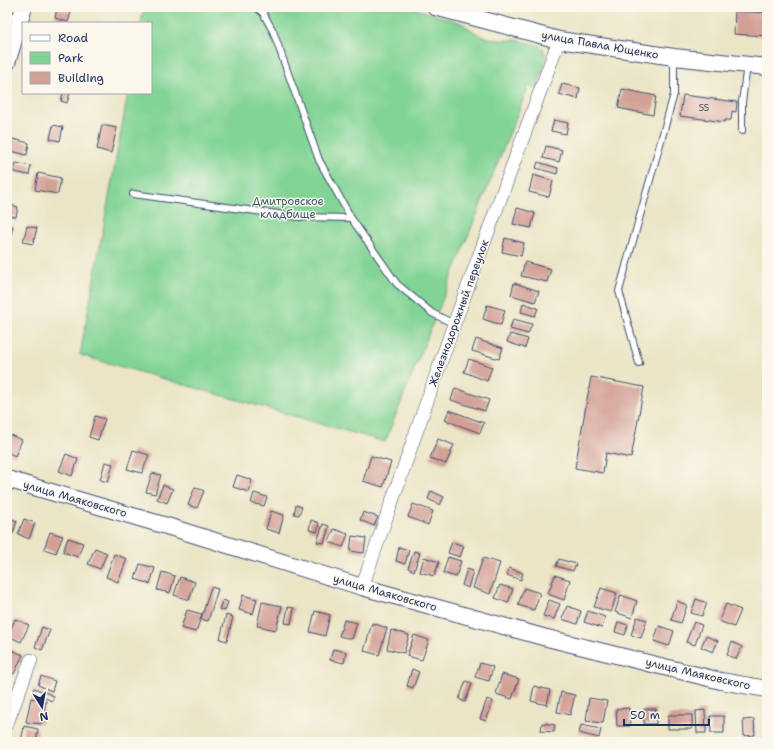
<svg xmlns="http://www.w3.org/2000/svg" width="774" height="749" font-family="'Shantell Sans',sans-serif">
	<rect width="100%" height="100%" fill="#fbf7ec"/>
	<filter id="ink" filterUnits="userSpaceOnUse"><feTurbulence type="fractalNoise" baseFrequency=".025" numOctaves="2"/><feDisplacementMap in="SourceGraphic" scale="8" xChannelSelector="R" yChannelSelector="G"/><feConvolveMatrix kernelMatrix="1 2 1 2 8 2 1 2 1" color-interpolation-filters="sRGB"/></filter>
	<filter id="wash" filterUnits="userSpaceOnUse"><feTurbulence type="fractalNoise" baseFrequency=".012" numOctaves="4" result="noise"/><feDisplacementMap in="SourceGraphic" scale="16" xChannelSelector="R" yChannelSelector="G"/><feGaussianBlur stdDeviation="0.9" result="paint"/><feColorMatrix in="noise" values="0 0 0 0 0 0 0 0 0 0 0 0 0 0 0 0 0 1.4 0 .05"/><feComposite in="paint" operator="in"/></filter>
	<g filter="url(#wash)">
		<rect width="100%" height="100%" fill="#ebe5c6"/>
		<path fill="#82d495" stroke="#4e827a" d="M144,7H410L461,23L481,36L499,40H516L539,45L544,50L546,59L537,89L529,85L385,442L80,355L128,93H151V23H141Z"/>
		<g id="blocks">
			<path fill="#d3a096" d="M57,8L71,12L68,22L55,18Z
				M735,11L767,13V36L734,34Z
				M562,84L580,88L578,99L559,94Z
				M622,89L656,96L653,115L618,108Z
				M63,93H70L67,103L61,101Z
				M683,95L737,102L736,112L732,111L731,120H725V122L680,116Z
				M554,120L568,123L566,134L551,131Z
				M53,125L63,127L60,141L50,139Z
				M102,125L117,128L111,153L97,149Z
				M9,138L29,143L27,155L7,150Z
				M546,146L562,150L559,162L543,158Z
				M538,162L558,168L557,174L536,168Z
				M16,163L31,166L29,175L14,172Z
				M38,173L61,178L58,194L35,190Z
				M533,175L553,181L549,197L529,192Z
				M7,204L18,207L16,217L7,215Z
				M517,208L535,213L531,228L513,224Z
				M7,225L13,226L10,238H7Z
				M27,226L37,228L33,244L23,242Z
				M505,238L524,243L521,256L502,252Z
				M525,262L551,269L547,282L521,276Z
				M514,283L539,291L535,302L511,295Z
				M523,303L538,308L535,316L521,312Z
				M487,305L505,310L501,325L483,319Z
				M513,319L532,324L528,334L510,329Z
				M510,334L528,339L525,348L507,342Z
				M476,339L503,348L499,359L472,351Z
				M469,359L492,367L487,381L464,372Z
				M591,377L644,387L631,458L606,453L603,473L575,468Z
				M455,388L489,400L485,411L451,400Z
				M449,410L484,423L480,433L445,420Z
				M95,416L105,419L98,440L89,437Z
				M8,434L22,440L15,456L7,452Z
				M438,439L454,445L446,464L430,458Z
				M133,450L149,455L142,473L127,469Z
				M66,454L78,459L72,476L59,471Z
				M371,456L391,462L383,487L363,481Z
				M105,462L113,464L108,482L100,480Z
				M152,473L161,475L155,494L146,492Z
				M237,475L252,480L249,492L233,487Z
				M163,485L173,489L167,503L157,499Z
				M195,487L204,491L197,508L188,505Z
				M431,491L444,497L440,505L428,499Z
				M254,493L267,497L264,506L251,503Z
				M413,504L433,511L428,525L408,517Z
				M296,505L302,507L299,515L294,514Z
				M271,511L284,515L279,533L266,529Z
				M363,512L378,517L374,526L360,520Z
				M7,517L17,521L13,533L7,531Z
				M24,519L35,523L29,539L18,534Z
				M311,520L319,523L317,532L309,530Z
				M323,524L329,526L324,543L317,542Z
				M334,529L348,534L343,547L329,542Z
				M50,532L63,536L56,553L44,549Z
				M352,536L366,538L364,553L350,551Z
				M68,538L83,543L78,557L63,552Z
				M452,542L464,546L460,557L448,553Z
				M399,547L409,550L405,564L396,561Z
				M95,548L107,553L100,569L88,564Z
				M414,551L420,553L414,571L408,568Z
				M114,554L127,559L118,582L106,577Z
				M424,557L439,562L434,576L420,572Z
				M448,557L461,561L456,577L443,573Z
				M483,558L500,563L490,594L473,588Z
				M559,559L576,564L573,571L556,566Z
				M140,564L155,568L150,584L135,579Z
				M509,568L523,573L521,580L507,575Z
				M467,569L473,571L468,588L462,585Z
				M162,572L175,576L170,593L157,590Z
				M555,575L570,580L564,600L548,594Z
				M180,577L195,582L189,600L174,595Z
				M500,585L513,589L508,603L495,598Z
				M211,587L218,589L208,621L201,619Z
				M524,588L540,593L534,610L518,605Z
				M601,588L617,593L611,612L594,607Z
				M243,595L257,599L253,614L239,610Z
				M621,595L637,601L632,618L615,612Z
				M696,599L707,603L702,616L691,613Z
				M223,600L228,602L225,611L219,609Z
				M549,600L560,604L554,619L543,616Z
				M677,601L687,605L681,623L671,620Z
				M262,602L282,606L276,630L257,626Z
				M726,604L741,610L734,627L719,621Z
				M567,606L581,611L577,624L562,619Z
				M288,607L294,608L291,624L285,623Z
				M187,610L202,614L196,632L181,628Z
				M315,611L330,615L325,636L310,632Z
				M588,611L605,617L602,628L584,622Z
				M226,615L233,617L227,641L220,639Z
				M637,617L647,620L641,638L631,635Z
				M15,619L29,625L21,642L8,636Z
				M344,620L357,623L352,639L339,636Z
				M618,622L628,625L625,635L615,632Z
				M694,622L702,625L695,645L686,642Z
				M372,623L387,628L379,655L364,651Z
				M659,626L674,631L669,646L654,641Z
				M42,627L50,630L42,650L35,647Z
				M391,630L409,635L404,653L387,649Z
				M414,635L429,640L422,660L407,656Z
				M706,636L718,641L713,652L701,647Z
				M732,642L742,647L736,659L727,655Z
				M7,648L23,655L14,674L7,671Z
				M333,649L346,652L344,663L330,660Z
				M480,663L493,667L489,681L475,677Z
				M412,669L419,672L413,688L407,686Z
				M502,674L519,679L512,699L496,694Z
				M41,676L55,681L52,691L38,685Z
				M466,681L472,684L465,702L459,699Z
				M534,686L550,690L547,705L531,701Z
				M34,688L54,696L52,701L32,692Z
				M561,692L575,695L570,715L557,712Z
				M31,698L46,701L41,724L26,722Z
				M589,698L607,701L603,723L586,721Z
				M487,699L493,701L486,721L480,719Z
				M629,708L630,726H617L616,709Z
				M644,709H656V724H644Z
				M705,710L706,733H697L696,711Z
				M668,715H692V729H668Z
				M710,716H724V733H711Z
				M754,719L755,735L744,736L743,720Z
				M542,723L555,725L554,732L541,731Z
				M581,725L601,729L599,738L579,733Z
				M24,726L38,729L36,742H21Z"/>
		</g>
	</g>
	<g filter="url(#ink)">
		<use href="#blocks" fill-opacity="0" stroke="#3a4a6e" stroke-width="1"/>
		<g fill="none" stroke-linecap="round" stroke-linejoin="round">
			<g stroke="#3a4a6e" stroke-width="8">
				<path id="service" d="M256,7L263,13L273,31L319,160L351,218L397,284L432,313L454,324
					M7,14L20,18
					M742,131V102L747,65
					M133,194L299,217L351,218
					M639,363L619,291L674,94V57"/>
			</g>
			<g stroke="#3a4a6e" stroke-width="14">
				<path id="minor" d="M362,587L454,324L559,40
					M7,723L31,660"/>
			</g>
			<g stroke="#3a4a6e" stroke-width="18">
				<path id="tertiary" d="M435,7L559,40L674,57L767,67
					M7,63L24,7
					M7,479L170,527L362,587L543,637L721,681L767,689"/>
			</g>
			<use href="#service" stroke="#fff" stroke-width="6"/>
			<use href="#minor" stroke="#fff" stroke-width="13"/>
			<use href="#tertiary" stroke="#fff" stroke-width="16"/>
		</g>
	</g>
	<g text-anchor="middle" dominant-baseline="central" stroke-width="3" stroke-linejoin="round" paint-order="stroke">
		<g font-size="9" fill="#494b6c">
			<text x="704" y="108">55</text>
		</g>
		<g font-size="11" fill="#1b2f5e" stroke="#fbf7ec">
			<text transform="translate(600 45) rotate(10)">улица Павла Ющенко</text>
			<text transform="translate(459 313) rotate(-70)">Железнодорожный переулок</text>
			<text transform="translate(75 499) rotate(16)">улица Маяковского</text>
			<text transform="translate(385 593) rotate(16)">улица Маяковского</text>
			<text transform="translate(698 674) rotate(13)">улица Маяковского</text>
		</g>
		<g font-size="11" fill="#35586c" stroke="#fbf7ec">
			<text x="288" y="201">Дмитровское<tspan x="288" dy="13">кладбище</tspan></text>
		</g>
	</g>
	<rect width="774" height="749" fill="none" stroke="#fbf7ec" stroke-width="24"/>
	<rect x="22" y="22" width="130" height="72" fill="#fbf7ec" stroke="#a1a7b3"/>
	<rect x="30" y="35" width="20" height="6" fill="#ffffff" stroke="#a1a7b3"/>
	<text x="58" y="42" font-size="12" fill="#1b2f5e">Road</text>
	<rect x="30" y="52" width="20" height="12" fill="#82d495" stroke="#a1a7b3"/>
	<text x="58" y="62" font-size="12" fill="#1b2f5e">Park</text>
	<rect x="30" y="72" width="20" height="12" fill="#d3a096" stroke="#a1a7b3"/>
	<text x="58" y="82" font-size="12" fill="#1b2f5e">Building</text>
	<g transform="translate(42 707) rotate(169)" stroke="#fbf7ec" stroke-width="3" paint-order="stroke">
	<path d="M0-3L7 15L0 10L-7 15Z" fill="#1b2f5e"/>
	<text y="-6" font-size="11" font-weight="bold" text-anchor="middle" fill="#1b2f5e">N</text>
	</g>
	<path d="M624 719v6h85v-6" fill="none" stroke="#1b2f5e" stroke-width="2"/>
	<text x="630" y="719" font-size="12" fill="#1b2f5e" stroke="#fbf7ec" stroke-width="3" paint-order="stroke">50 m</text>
</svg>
